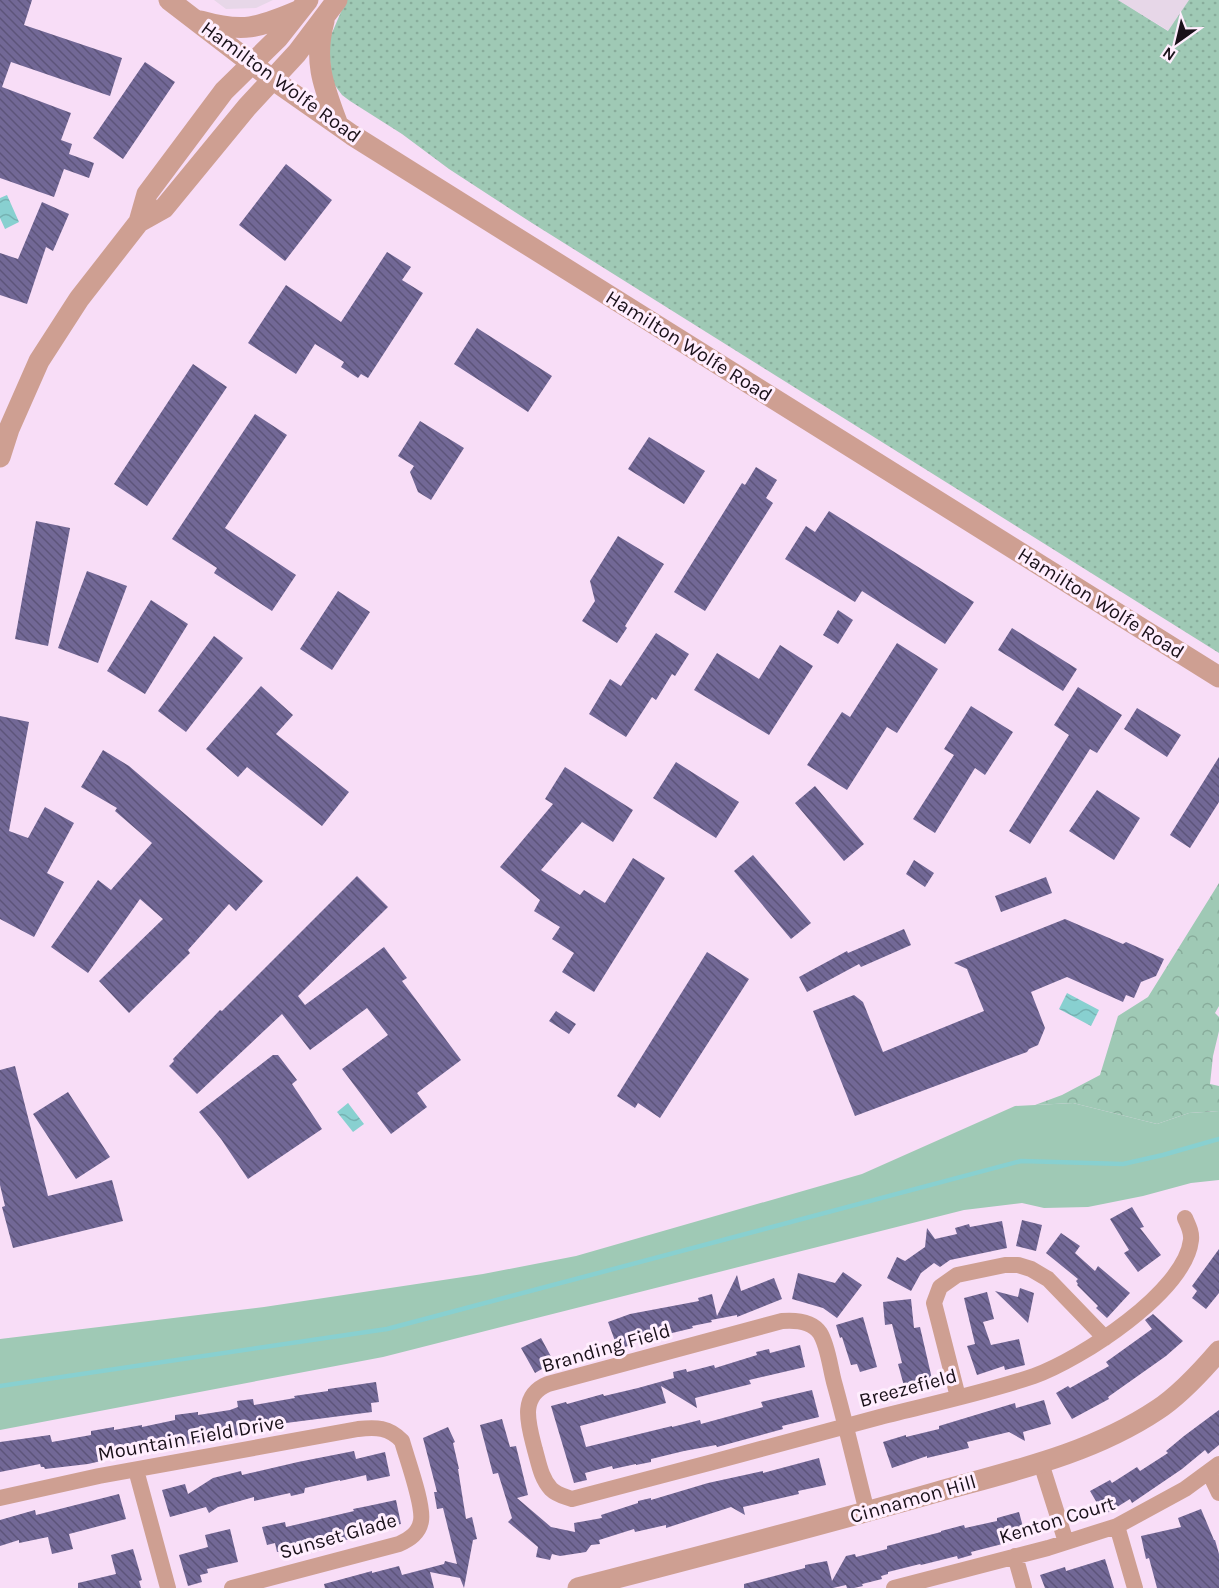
<svg xmlns="http://www.w3.org/2000/svg" width="1219" height="1588" font-family="Karla,sans-serif">
	<defs>
		<pattern id="forest-crowns" width="20" height="18" patternUnits="userSpaceOnUse" patternTransform="scale(1.5)"><rect width="20" height="18" fill="#9fc9b5"/><path d="M2 6a3 3 0 1 1 6 0M12 15a3 3 0 1 1 6 0" fill="none" stroke="#88ac9b"/></pattern>
		<pattern id="park-dots" width="8" height="8" patternUnits="userSpaceOnUse" patternTransform="scale(1.5)"><rect width="8" height="8" fill="#9fc9b5"/><path d="M2 2h.1M6 6h.1" fill="none" stroke="#88ac9b" stroke-width="1.8" stroke-linecap="round"/></pattern>
		<pattern id="water-waves" width="16" height="10" patternUnits="userSpaceOnUse" patternTransform="scale(1.5)"><rect width="16" height="10" fill="#88d0d0"/><path d="M0 5q4-4 8 0t8 0" fill="none" stroke="#75b2b2"/></pattern>
		<pattern id="building-back-hatch" width="6" height="6" patternUnits="userSpaceOnUse" patternTransform="scale(1.5)"><rect width="6" height="6" fill="#726896"/><path d="M-1 5l2 2M0 0l6 6M5-1l2 2" fill="none" stroke="#5d547a"/></pattern>
	</defs>
	<rect width="100%" height="100%" fill="#f8ddf7"/>
	<path fill="#e7d7e8" d="M214,0H273L256,8L226,9Z
		M1118,0H1189L1169,31Z"/>
	<path fill="#9fc9b5" d="M1073,1103L1157,1124L1189,1113L1219,1111V1180L1191,1183L1143,1196L1088,1207L1044,1208L1022,1203L964,1210L383,1357L0,1430V1339L264,1307L483,1274L576,1256L862,1174L1015,1106Z"/>
	<path fill="url(#forest-crowns)" d="M1219,883V1006L1215,1013L1219,1017V1031L1213,1056L1210,1084L1219,1086V1111L1189,1113L1157,1124L1073,1103L1035,1105L1062,1095L1100,1075L1118,1016L1148,997Z"/>
	<path fill="url(#park-dots)" d="M346,0H1118L1168,31L1189,0H1219V653L532,223L449,169L402,134L350,101L342,95L331,80L329,40Z"/>
	<path fill="url(#water-waves)" d="M7,195L19,222L5,229L0,218V198Z
		M1067,993L1099,1010L1091,1026L1059,1009Z
		M348,1103L364,1124L353,1132L337,1112Z"/>
	<g fill="none" stroke-linecap="round" stroke-linejoin="round">
		<path stroke="#88d0d0" stroke-width="4.5" d="M0,1386L387,1329L1021,1161L1123,1164L1163,1155L1219,1139"/>
	</g>
	<path fill="url(#building-back-hatch)" d="M0,0H32L24,25L122,58L110,96L11,62L2,87L71,113L61,140L72,144L69,154L94,163L89,178L64,169L54,197L0,178Z
		M145,62L175,82L123,159L93,138Z
		M286,164L332,200L285,261L239,225Z
		M42,202L69,214L53,251L46,247L27,304L0,295V253L18,259Z
		M387,252L411,267L402,280L423,293L368,378L361,374L358,378L341,367L344,362L315,344L296,374L248,343L286,285L341,322Z
		M477,328L552,376L528,412L454,364Z
		M193,364L227,387L147,506L114,484Z
		M255,414L287,435L225,528L296,575L272,611L214,573L217,568L172,539Z
		M420,421L464,448L431,500L418,492L410,472L414,466L398,456Z
		M649,437L705,471L684,504L628,469Z
		M756,467L777,480L766,498L773,503L705,611L674,592L742,483L745,485Z
		M829,511L974,602L945,644L862,591L855,602L785,559L806,526L815,532Z
		M36,521L70,528L48,646L15,639Z
		M618,536L664,564L625,626L627,628L617,643L582,621L595,601L590,581Z
		M87,571L127,586L98,663L58,648Z
		M338,591L370,612L332,670L300,649Z
		M151,600L188,624L145,694L107,671Z
		M838,610L853,620L838,644L823,635Z
		M1012,628L1077,669L1063,691L998,650Z
		M656,633L689,654L675,676L672,674L656,700L652,697L626,737L589,714L610,679L621,686Z
		M214,636L243,658L186,732L158,711Z
		M897,643L938,669L897,733L887,727L847,790L807,765L842,712L850,717Z
		M780,645L813,666L769,735L694,690L717,653L759,679Z
		M261,686L293,715L276,734L349,792L322,826L247,767L238,777L206,749Z
		M1078,687L1122,715L1097,753L1090,749L1030,844L1009,831L1069,735L1054,725Z
		M971,706L1013,732L985,775L975,768L935,833L913,819L954,755L944,749Z
		M1137,708L1181,735L1167,757L1124,729Z
		M0,716L29,722L9,831L28,838L45,807L74,823L47,873L64,882L34,937L0,919Z
		M103,750L129,766L263,881L236,911L229,904L188,950L190,953L129,1013L99,981L163,919L140,899L88,973L51,947L98,880L111,890L152,843L115,811L117,808L81,787Z
		M1219,757V802L1190,848L1170,835Z
		M676,762L739,802L716,838L653,798Z
		M565,767L633,810L613,842L582,822L541,870L580,895L584,890L605,903L633,858L665,878L594,992L562,972L574,953L552,939L560,927L534,911L540,900L500,867L553,804L545,799Z
		M815,786L864,844L844,861L795,803Z
		M1097,790L1140,818L1114,860L1069,831Z
		M753,855L811,923L791,939L734,871Z
		M914,860L934,873L925,887L906,874Z
		M357,876L388,907L298,996L305,1005L384,947L407,978L402,981L461,1060L417,1093L427,1107L391,1134L342,1069L388,1035L367,1008L310,1050L282,1014L197,1094L169,1066L174,1061L173,1059L220,1010L222,1011Z
		M1046,877L1052,893L1001,912L995,896Z
		M1065,919L1123,944L1126,942L1164,959L1156,976L1141,982L1134,998L1126,995L1123,1002L1067,977L1031,992L1045,1028L1038,1045L1029,1049L1027,1052L855,1116L813,1011L854,995L863,1002L883,1052L984,1011L967,969L954,963Z
		M904,929L911,945L861,967L859,964L807,992L799,977L847,951L848,953Z
		M707,952L749,979L660,1118L638,1103L635,1108L617,1096Z
		M556,1011L576,1024L569,1034L549,1021Z
		M273,1055H278L297,1080L292,1084L322,1129L248,1179L221,1139L199,1112Z
		M15,1066L48,1196L112,1180L123,1221L13,1248L2,1207L5,1206L0,1185V1070Z
		M68,1092L110,1157L76,1179L33,1114Z
		M1132,1207L1144,1227L1140,1228L1161,1255L1138,1272L1124,1253L1129,1250L1110,1219Z
		M1022,1220L1042,1225L1036,1251L1016,1246Z
		M1002,1221L1007,1248L950,1260L940,1267L934,1263L921,1273L911,1291L887,1278L897,1257L905,1261L925,1247L927,1228L935,1239L957,1234L955,1228L969,1224L970,1227Z
		M1061,1233L1080,1246L1075,1253L1095,1271L1098,1266L1130,1293L1107,1318L1096,1308L1098,1306L1077,1285L1078,1284L1076,1281L1078,1279L1046,1253Z
		M1219,1249V1293L1206,1309L1192,1298L1197,1291L1192,1286Z
		M843,1272L862,1285L837,1318L823,1308L792,1299L798,1273L835,1283Z
		M737,1275L741,1291L774,1278L782,1299L737,1317V1315L711,1320L712,1322L692,1326L693,1328L643,1340L625,1347L622,1338L615,1341L608,1322L630,1314L699,1301L698,1298L712,1294L717,1316Z
		M1020,1288L1034,1293L1028,1323L995,1291L1018,1297Z
		M987,1292L994,1319L983,1322L991,1345L1019,1339L1025,1365L1005,1370L1004,1366L977,1375L967,1346L975,1344L964,1298Z
		M911,1299L914,1328L920,1327L932,1379L904,1386L898,1364L902,1363L892,1324L885,1325L883,1302Z
		M1153,1314L1183,1341L1166,1356L1108,1397L1109,1399L1072,1419L1056,1393L1068,1386L1070,1388L1109,1366L1106,1362L1152,1329L1145,1320Z
		M863,1317L877,1367L860,1372L857,1364L851,1365L842,1337L840,1338L836,1325Z
		M541,1338L554,1362L535,1373L521,1348Z
		M800,1345L805,1367L749,1380L751,1384L695,1398L697,1408L661,1386L666,1403L580,1426L586,1447L672,1426V1427L700,1420L701,1424L763,1407L761,1402L812,1390L819,1417L782,1426L783,1429L717,1447L716,1445L684,1451L651,1459V1462L636,1465V1464L613,1469L612,1466L585,1473L587,1480L574,1483L551,1406L566,1402L567,1404L603,1394L604,1396L638,1388L674,1378L673,1372L686,1369L687,1372L714,1365L715,1368L757,1355L756,1352L769,1349L770,1353Z
		M376,1382L379,1402L371,1403L372,1412L286,1423V1425L258,1431L202,1442L179,1445V1443L88,1464L45,1469L44,1467H41L40,1464L0,1472V1442L50,1435L52,1442L91,1435V1431L114,1427V1430L142,1425V1427L175,1420V1415L198,1412V1415L230,1410L238,1407L237,1401L253,1399L254,1405L295,1398L294,1396L328,1391V1389Z
		M1044,1400L1051,1424L1023,1432L1025,1441L1009,1432L967,1442L969,1448L927,1458V1456L892,1468L883,1442L906,1435V1437L939,1429V1426L1015,1403L1016,1408Z
		M1219,1410V1445L1208,1454L1205,1450L1182,1469L1132,1503L1130,1499L1104,1515L1090,1491L1110,1480L1112,1483L1137,1467L1140,1471L1168,1453L1166,1451L1184,1436Z
		M502,1419L510,1447L516,1446L528,1495L517,1498L551,1527L575,1532L574,1523L602,1518L601,1515L638,1503V1501L651,1498V1500L708,1483L763,1471V1473L819,1458L826,1485L798,1491L799,1494L743,1507L745,1515L731,1507L666,1528V1525L635,1532L634,1529L599,1540L600,1544L591,1545L586,1552L560,1556L552,1554L550,1560L536,1557L538,1547L508,1522L512,1518L498,1473L493,1474L480,1425Z
		M448,1427L455,1442L453,1443L459,1469H458L466,1519L472,1517L477,1539L473,1540L464,1588L460,1578L430,1572L434,1588H325L324,1584L372,1571V1573L399,1566L402,1575L444,1564L445,1561L457,1564L443,1508L437,1509L434,1492H437L423,1438Z
		M354,1451L356,1459L385,1452L390,1476L367,1481L366,1475L340,1481V1480L305,1488L304,1493L291,1496L290,1493L254,1501V1497L218,1507L209,1513L206,1507L170,1517L162,1490L185,1484L188,1494L213,1478L241,1471L242,1475L298,1462Z
		M119,1494L126,1519L69,1534L73,1549L52,1554L48,1537L19,1543V1540L0,1546V1520L35,1510L36,1515Z
		M396,1500L401,1524L395,1525L396,1528L320,1546L321,1550L308,1553L306,1546L277,1552L275,1543L267,1545L262,1527L285,1522L286,1527L354,1511L353,1509L368,1506Z
		M1201,1509L1214,1540H1215L1219,1554V1588H1157L1149,1558L1146,1559L1141,1536L1181,1527L1178,1518Z
		M1019,1512L1026,1538L971,1552L972,1555L958,1559L957,1556L921,1565L920,1564L888,1572V1574L881,1576L882,1579L862,1584L863,1586L854,1588H847L846,1585L833,1588H744V1584L805,1568V1565L827,1561L832,1581L846,1556L855,1554L856,1557L887,1549V1546L941,1532V1531L964,1525L965,1528L997,1521V1518Z
		M230,1529L238,1562L207,1569L208,1573L200,1575L202,1582L188,1586L179,1555L208,1547L205,1535Z
		M133,1549L142,1580L139,1581L141,1588H78V1583L116,1574L111,1555Z
		M1105,1559L1114,1588H1045L1040,1575L1065,1567L1066,1571Z"/>
	<g fill="none" stroke-linecap="round" stroke-linejoin="round">
		<path stroke="#ce9f92" stroke-width="16" d="M958,1397L934,1303L940,1287L957,1275L1005,1265H1018L1031,1269L1048,1279L1105,1338
			M1041,1463L1066,1542
			M136,1470L168,1588
			M1209,1472L1219,1493
			M0,1498L99,1476L358,1429C376,1427 389,1427 402,1441C407,1459 424,1505 421,1521C419,1533 410,1539 399,1544L232,1588
			M867,1512C856,1469 846,1425 834,1382C830,1367 828,1346 820,1333C812,1321 795,1320 782,1321L548,1384C518,1396 529,1426 535,1450C539,1464 541,1478 551,1489C557,1495 564,1496 572,1499C675,1472 777,1445 880,1417C931,1404 984,1393 1034,1376C1081,1359 1185,1292 1191,1240C1192,1232 1188,1225 1185,1218
			M1117,1526L1135,1588
			M1015,1556L1024,1588
			M894,1588L1048,1548L1117,1526L1185,1489L1219,1464"/>
		<path stroke="#ce9f92" stroke-width="21" d="M169,0L272,79L352,135L1219,677
			M201,21C243,33 258,28 298,11
			M324,21C313,62 324,87 338,125
			M139,222L164,208L247,107L297,53L337,0
			M0,457L9,429L39,361L79,299L139,222L147,194L224,91L278,38L308,0
			M578,1588C698,1557 818,1526 937,1492C1012,1471 1091,1454 1157,1410C1180,1395 1201,1372 1219,1351"/>
	</g>
	<g text-anchor="middle" dominant-baseline="central" stroke-width="6" stroke-linejoin="round" paint-order="stroke">
		<g font-size="20" fill="#1a111a" stroke="#ffeefe">
			<text transform="translate(281 82) rotate(36)">Hamilton Wolfe Road</text>
			<text transform="translate(689 346) rotate(32)">Hamilton Wolfe Road</text>
			<text transform="translate(1101 603) rotate(32)">Hamilton Wolfe Road</text>
			<text transform="translate(606 1348) rotate(-16)">Branding Field</text>
			<text transform="translate(908 1388) rotate(-15)">Breezefield</text>
			<text transform="translate(191 1438) rotate(-10)">Mountain Field Drive</text>
			<text transform="translate(913 1499) rotate(-16)">Cinnamon Hill</text>
			<text transform="translate(1057 1520) rotate(-17)">Kenton Court</text>
			<text transform="translate(338 1536) rotate(-16)">Sunset Glade</text>
		</g>
	</g>
	<g transform="translate(1177 42) rotate(214)" stroke="#ffeefe" stroke-width="4.5" paint-order="stroke">
	<path d="M0-4.5L10 22L0 15L-10 22Z" fill="#1a111a"/>
	<text y="-9" font-size="16" font-weight="bold" text-anchor="middle" fill="#1a111a">N</text>
	</g>
</svg>
